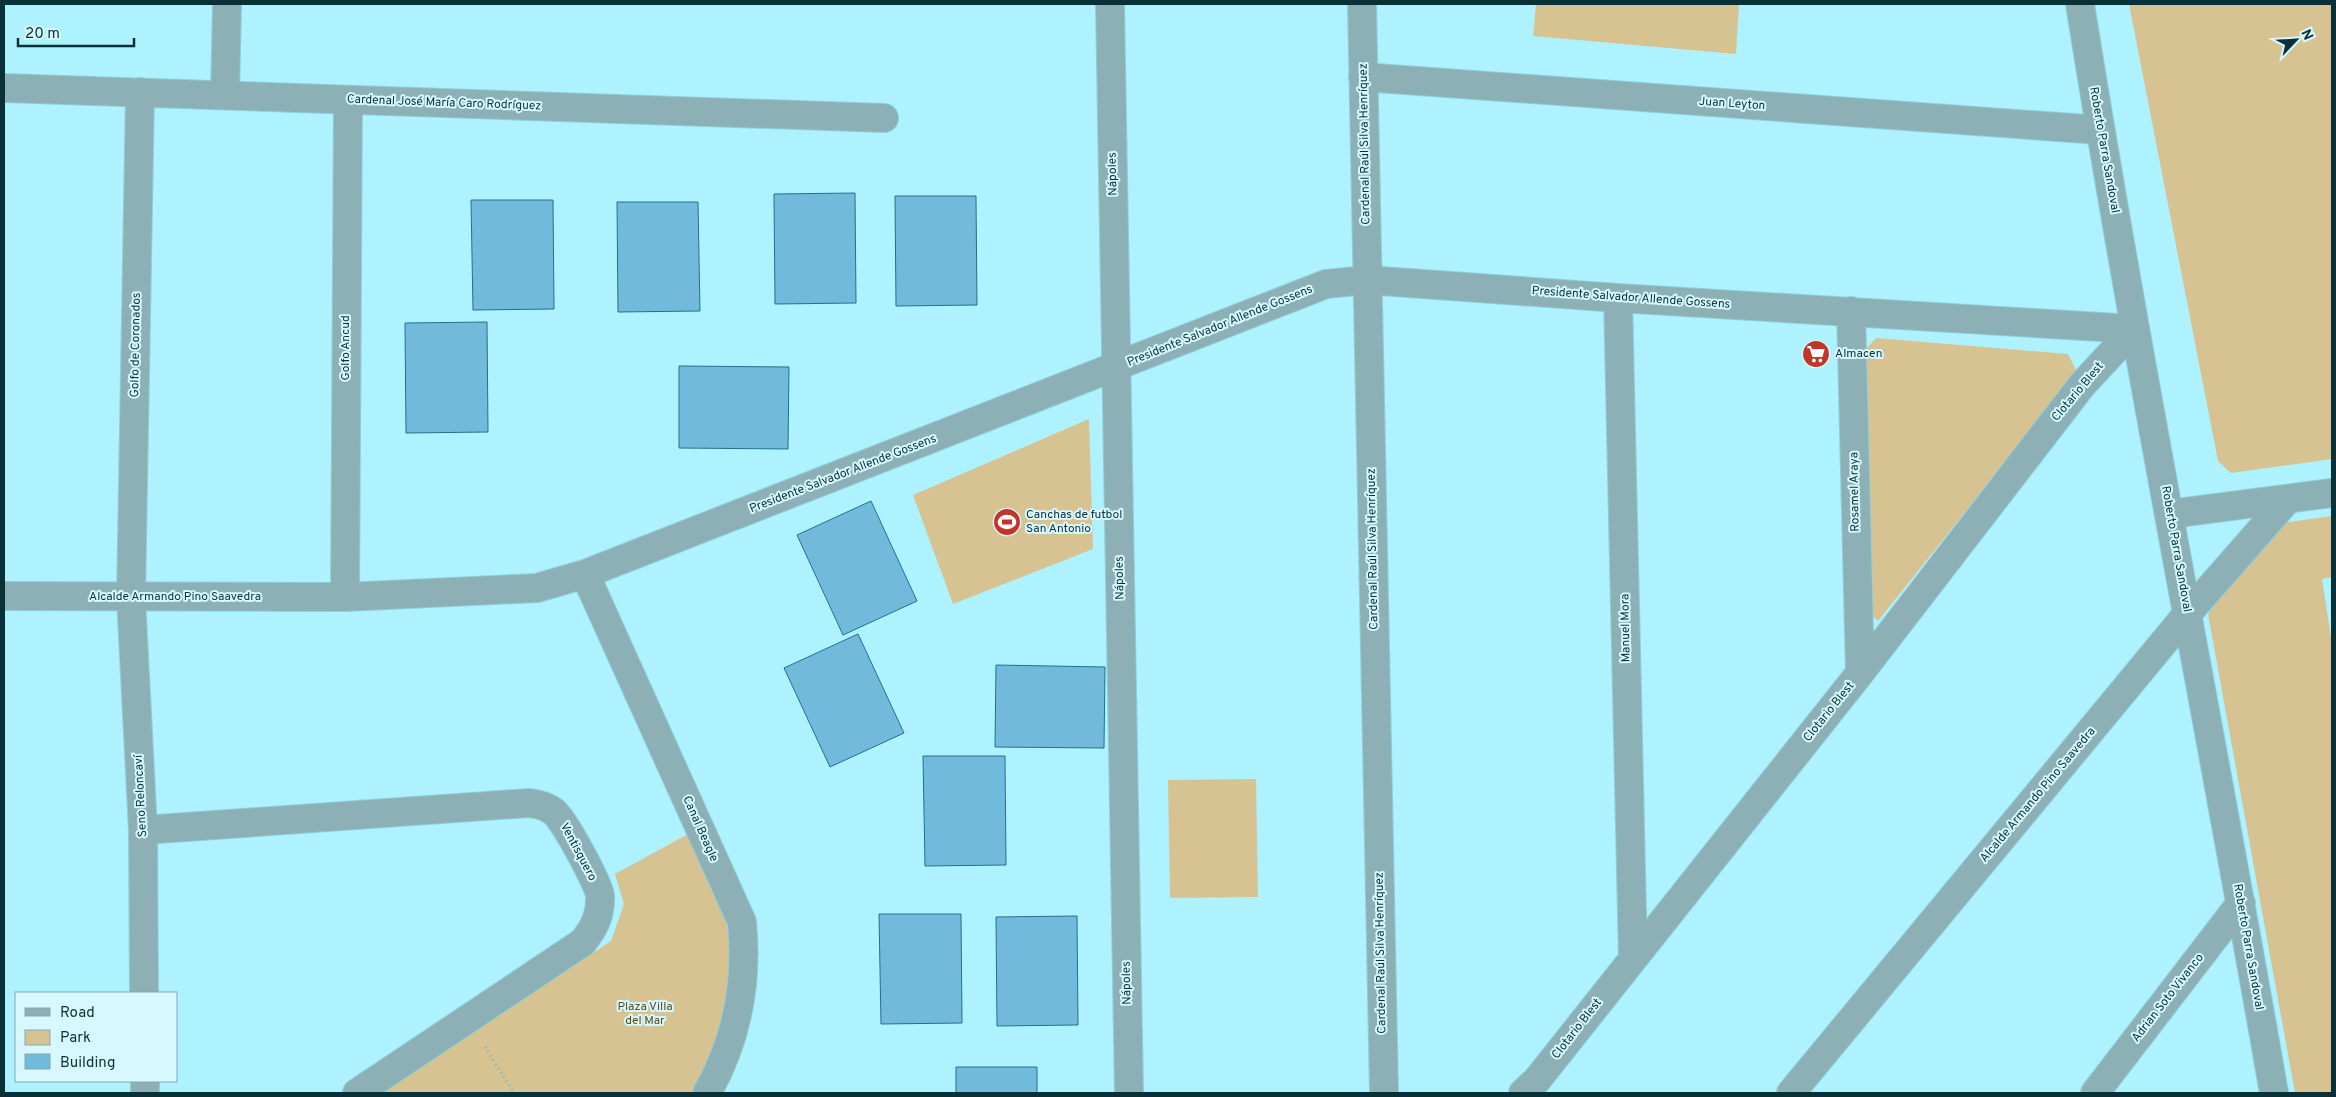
<svg xmlns="http://www.w3.org/2000/svg" width="2336" height="1097" font-family="Overpass,sans-serif">
	<rect width="100%" height="100%" fill="#adf2fe"/>
	<path fill="#d6c391" d="M1536,4H1739L1736,54L1533,36Z
		M2129,4H2332V459L2231,473L2218,461Z
		M1876,338L2068,354L2077,372L1878,621L1866,609V349Z
		M1089,419L1093,549L953,604L913,495Z
		M2332,516V577L2322,579L2332,644V1093H2295L2208,614L2275,524Z
		M1256,779L1258,897L1170,898L1168,780Z
		M688,834L725,913L734,971L715,1051L691,1093H381L611,941L624,904L615,874Z"/>
	<path fill="#71badc" stroke="#23708f" d="M855,193L856,303L775,304L774,194Z
		M895,196H976L977,305L896,306Z
		M471,200H553L554,309L473,310Z
		M617,202H698L700,311L618,312Z
		M487,322L488,432L406,433L405,323Z
		M679,366L789,367L788,449L679,448Z
		M871,501L917,601L843,635L797,535Z
		M858,634L904,733L830,767L784,668Z
		M996,665L1105,667L1104,748L995,747Z
		M923,756H1005L1006,865L925,866Z
		M879,914H961L962,1023L881,1024Z
		M1077,916L1078,1025L997,1026L996,917Z
		M956,1067H1037V1093H956Z"/>
	<g fill="none" stroke-linecap="round" stroke-linejoin="round">
		<g stroke="#8fcfda" stroke-width="30">
			<path id="minor" d="M1110,4L1129,1093
				M1362,4L1384,1093
				M2080,4C2138,368 2211,730 2274,1093
				M1363,77L2100,130
				M4,88L884,118
				M140,92L131,598L143,830L144,993
				M225,95L227,4
				M1618,298L1633,958
				M1851,311L1860,673
				M2170,514L2332,493
				M585,574L742,922C748,983 737,1040 707,1093
				M4,596L345,597L537,588L585,574L1326,284L1367,280L1618,298L2134,329
				M345,597L348,100
				M143,830L529,803C538,804 547,806 554,812C564,820 599,884 600,896C601,915 594,928 583,942L357,1093
				M145,1081V1093
				M1523,1093L1537,1080L1860,673L2082,385L2134,329
				M1791,1093L2188,613L2288,499
				M2095,1093L2241,903"/>
		</g>
		<path stroke="#7ab6c0" stroke-width="3" stroke-dasharray="1 4" stroke-linecap="butt" d="M485,1047L514,1093"/>
		<use href="#minor" stroke="#8db0b6" stroke-width="28"/>
	</g>
	<defs>
		<g id="supermarket-disc" transform="scale(1.4375)"><circle r="9.5" fill="#c23528" stroke="#d7f8fe"/><path d="M-6-5.5h2.5l.6 2H6L4.5 2H-2.5L-4.4-4H-6ZM-1.5 3.2a1.3 1.3 0 1 0 .1 0ZM3 3.2a1.3 1.3 0 1 0 .1 0Z" fill="#fff"/></g>
		<g id="stadium-disc" transform="scale(1.4375)"><circle r="9.5" fill="#c23528" stroke="#d7f8fe"/><path d="M0-5a6.5 5 0 1 0 0 10a6.5 5 0 1 0 0-10ZM-3.5-1.8h7v3.6h-7Z" fill="#fff"/></g>
	</defs>
	<g fill-rule="evenodd">
		<use href="#supermarket-disc" x="1816" y="354"/>
		<use href="#stadium-disc" x="1007" y="522"/>
	</g>
	<g text-anchor="middle" dominant-baseline="central" stroke-width="4" stroke-linejoin="round" paint-order="stroke">
		<g font-size="12" fill="#093137" stroke="#d7f8fe">
			<text transform="translate(444 103) rotate(2)">Cardenal José María Caro Rodríguez</text>
			<text transform="translate(1732 104) rotate(4)">Juan Leyton</text>
			<text transform="translate(1365 144) rotate(-91)">Cardenal Raúl Silva Henríquez</text>
			<text transform="translate(2104 150) rotate(80)">Roberto Parra Sandoval</text>
			<text transform="translate(1113 174) rotate(-91)">Nápoles</text>
			<text transform="translate(1631 298) rotate(4)">Presidente Salvador Allende Gossens</text>
			<text transform="translate(1220 326) rotate(-22)">Presidente Salvador Allende Gossens</text>
			<text transform="translate(136 345) rotate(-89)">Golfo de Coronados</text>
			<text transform="translate(346 348) rotate(-90)">Golfo Ancud</text>
			<text transform="translate(2078 392) rotate(-50)">Clotario Blest</text>
			<text transform="translate(843 474) rotate(-21)">Presidente Salvador Allende Gossens</text>
			<text transform="translate(1855 492) rotate(-91)">Rosamel Araya</text>
			<text transform="translate(1373 549) rotate(-91)">Cardenal Raúl Silva Henríquez</text>
			<text transform="translate(2176 549) rotate(80)">Roberto Parra Sandoval</text>
			<text transform="translate(1120 578) rotate(-91)">Nápoles</text>
			<text x="175" y="597">Alcalde Armando Pino Saavedra</text>
			<text transform="translate(1626 628) rotate(-91)">Manuel Mora</text>
			<text transform="translate(1829 712) rotate(-51)">Clotario Blest</text>
			<text transform="translate(2038 795) rotate(-50)">Alcalde Armando Pino Saavedra</text>
			<text transform="translate(141 796) rotate(-93)">Seno Reloncaví</text>
			<text transform="translate(700 829) rotate(66)">Canal Beagle</text>
			<text transform="translate(578 852) rotate(62)">Ventisquero</text>
			<text transform="translate(2248 947) rotate(80)">Roberto Parra Sandoval</text>
			<text transform="translate(1381 953) rotate(-91)">Cardenal Raúl Silva Henríquez</text>
			<text transform="translate(1127 983) rotate(-91)">Nápoles</text>
			<text transform="translate(2168 998) rotate(-52)">Adrian Soto Vivanco</text>
			<text transform="translate(1577 1029) rotate(-52)">Clotario Blest</text>
		</g>
		<g font-size="12" fill="#093137" stroke="#d7f8fe" text-anchor="start">
			<text x="1835" y="354">Almacen</text>
			<text x="1026" y="515">Canchas de futbol<tspan x="1026" dy="14">San Antonio</tspan></text>
		</g>
		<g font-size="12" fill="#5c4a18" stroke="#d7f8fe">
			<text x="645" y="1007">Plaza Villa<tspan x="645" dy="14">del Mar</tspan></text>
		</g>
	</g>
	<rect width="2336" height="1097" fill="none" stroke="#093137" stroke-width="10"/>
	<rect x="15" y="992" width="162" height="90" fill="#d7f8fe" stroke="#85a8ae"/>
	<rect x="25" y="1008" width="25" height="8" fill="#8db0b6" stroke="#85a8ae"/>
	<text x="60" y="1017" font-size="15" fill="#093137">Road</text>
	<rect x="25" y="1030" width="25" height="15" fill="#d6c391" stroke="#85a8ae"/>
	<text x="60" y="1042" font-size="15" fill="#093137">Park</text>
	<rect x="25" y="1054" width="25" height="15" fill="#71badc" stroke="#85a8ae"/>
	<text x="60" y="1067" font-size="15" fill="#093137">Building</text>
	<g transform="translate(2296 40) rotate(65)" stroke="#d7f8fe" stroke-width="4" paint-order="stroke">
	<path d="M0-4L9 19L0 12L-9 19Z" fill="#093137"/>
	<text y="-8" font-size="14" font-weight="bold" text-anchor="middle" fill="#093137">N</text>
	</g>
	<path d="M18 38v8h116v-8" fill="none" stroke="#093137" stroke-width="2.5"/>
	<text x="25" y="38" font-size="15" fill="#093137" stroke="#d7f8fe" stroke-width="4" paint-order="stroke">20 m</text>
</svg>
